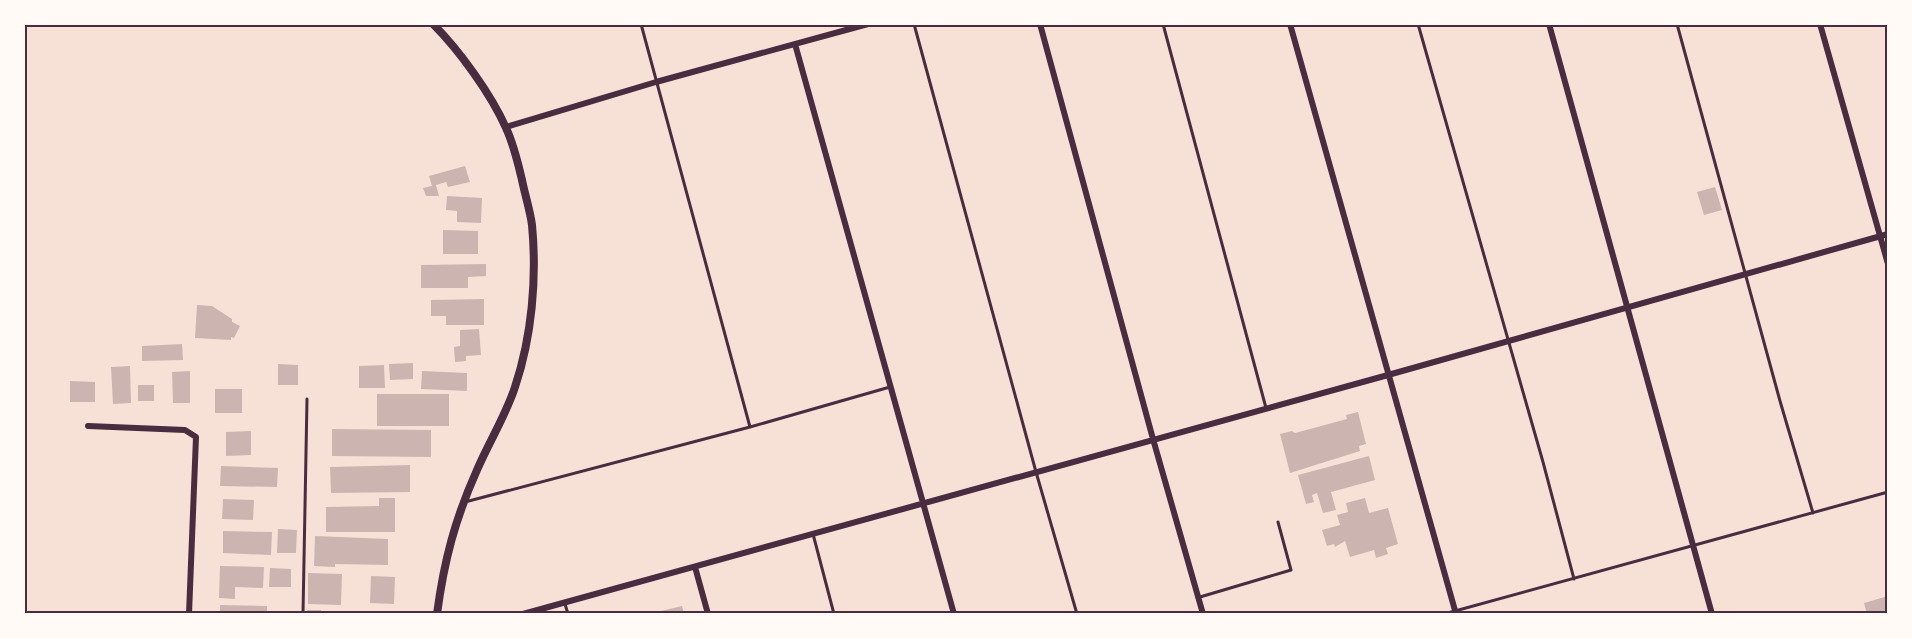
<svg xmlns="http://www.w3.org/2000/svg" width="1912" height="638" font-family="'Noto Sans',sans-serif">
	<rect width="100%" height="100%" fill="#f7e1d7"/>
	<path fill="#ccb4b1" d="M465,166L470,182L448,187L446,182L436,185L439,196H426L423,188L432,186L429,176Z
		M1715,187L1722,210L1704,215L1697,192Z
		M447,196L482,198L481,223L457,222V211L446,210Z
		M443,230L478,231V254H443Z
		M486,264V276L468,277V288H421V265Z
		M484,299V325H446V316H431V300Z
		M197,305L212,306L232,319V322L240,326L234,338L231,337V340L195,338Z
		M479,329L481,355L466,356V361L455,362L454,347L460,346V330Z
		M182,344L183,360L142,361V346Z
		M413,363V379L390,380L389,364Z
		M278,364L298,365V385H278Z
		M384,365L385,388H359V366Z
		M130,366L131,403L113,404L111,367Z
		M190,371V403H173L172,372Z
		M422,371L467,373V391L421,389Z
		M70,381L95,382V402H70Z
		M138,385H154V401H138Z
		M215,389H242V413H215Z
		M377,394H449V426H377Z
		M1358,412L1366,444L1359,446L1360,451L1290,473L1280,434L1292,431L1295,433L1347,419L1346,415Z
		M332,429L431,430V457L332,456Z
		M251,431V455L226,456V432Z
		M1369,456L1375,480L1331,492L1336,510L1323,513L1317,493L1312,495L1314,502L1306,504L1298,475Z
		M410,465V492L331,493L330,467Z
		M221,466L278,468L277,487L220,486Z
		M379,498H395V532H326V507L379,506Z
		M1365,498L1369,513L1388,508L1398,544L1386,548L1388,554L1376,558L1374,550L1350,557L1345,541L1335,547L1334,544L1327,546L1322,530L1340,525L1337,515L1348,512L1346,503Z
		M223,499L254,500L253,520L222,519Z
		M278,529L297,530L296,553H277Z
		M223,531L272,532L271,555L223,553Z
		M315,536L388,539V565L335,564V567L314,566Z
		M220,566L264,567L263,588L235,587V599L219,598Z
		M270,568L291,569V587H269Z
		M308,573L342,574L341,605L308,604Z
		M371,576L395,577L394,604L370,603Z
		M1888,596V614H1867L1864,603Z
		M220,605L267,606V614H220Z
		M682,606L684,614H653V613Z
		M307,610H321V614H307Z"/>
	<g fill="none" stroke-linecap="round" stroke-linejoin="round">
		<path stroke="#4a2c40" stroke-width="3" d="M641,24L750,427
			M914,24L1036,472L1077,614
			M1163,24L1266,408
			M1418,24L1543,462L1574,579
			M1677,24L1780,401L1813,513
			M465,502L750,427L890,387
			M813,534L834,614
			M1200,597L1291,570L1278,522
			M565,604L568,614
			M303,614L307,399
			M1444,614L1888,492"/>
		<path stroke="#4a2c40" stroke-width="6" d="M1040,24L1153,439L1203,614
			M1290,24L1456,614
			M1549,24L1712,614
			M1820,24L1888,264
			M795,44L954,614
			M506,127L656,82L868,24
			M88,426L185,430L196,437L189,614
			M695,567L708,614
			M523,614L1388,375L1888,234"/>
		<path stroke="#4a2c40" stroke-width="8" d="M433,24C459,50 491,94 506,128C514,145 518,163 522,180C525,195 530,210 532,225C537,278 532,336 515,387C506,415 489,442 477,470C455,519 444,561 437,614"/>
	</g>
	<rect width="1912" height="638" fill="none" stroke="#fffaf5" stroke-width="51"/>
	<rect x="26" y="26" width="1860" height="586" fill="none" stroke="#4a2c40" stroke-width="2"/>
</svg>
